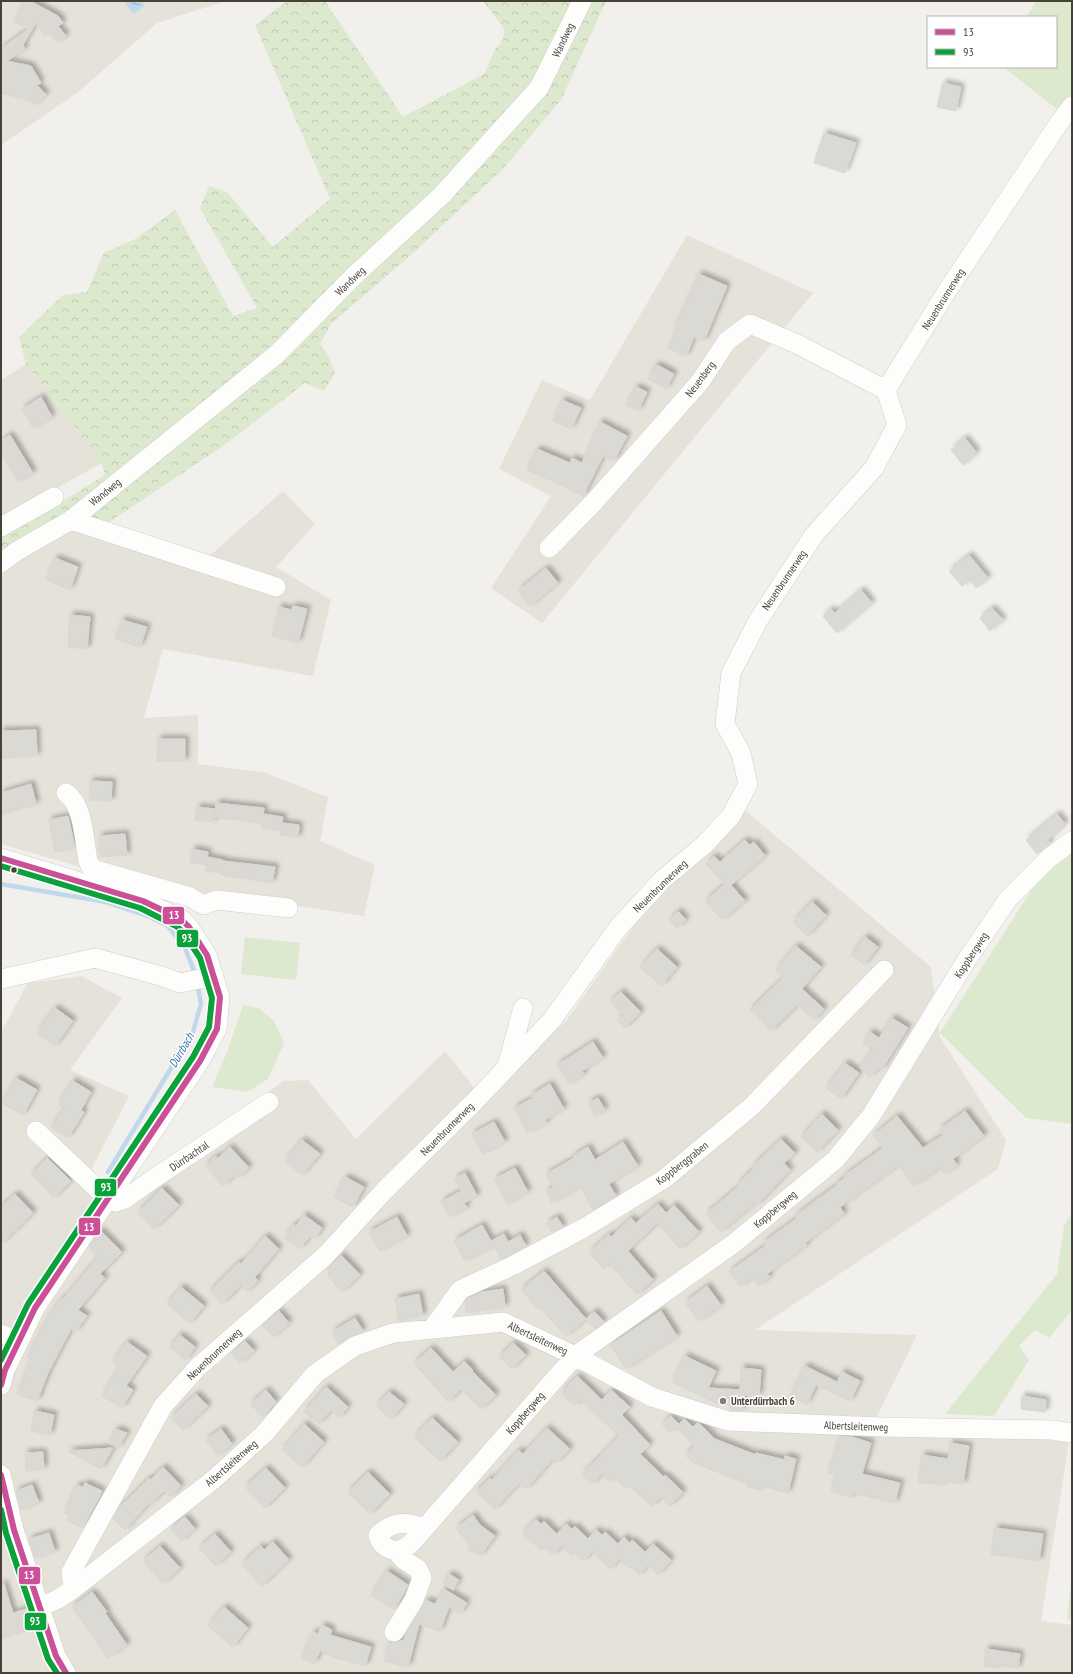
<svg xmlns="http://www.w3.org/2000/svg" width="1073" height="1674" font-family="'PT Sans Narrow',sans-serif">
	<defs>
		<pattern id="forest-crowns" width="20" height="18" patternUnits="userSpaceOnUse"><rect width="20" height="18" fill="#dde9ce"/><path d="M2 6a3 3 0 1 1 6 0M12 15a3 3 0 1 1 6 0" fill="none" stroke="#bfc9b2"/></pattern>
		<pattern id="water-ripples" width="26" height="14" patternUnits="userSpaceOnUse"><rect width="26" height="14" fill="#c0d8eb"/><path d="M2 4q2-2 4 0t4 0M15 11q2-2 4 0t4 0" fill="none" stroke="#9eb1bf"/></pattern>
		<filter id="shadow"><feDropShadow dx="3.5" dy="-3.5" stdDeviation="2" flood-color="#0004"/></filter>
	</defs>
	<rect width="100%" height="100%" fill="#f1f0ec"/>
	<path fill="#e5e2da" d="M1,1H226L157,23L77,93L1,145Z
		M687,235L813,293L542,623L491,588L551,496L499,469L542,380L590,400Z
		M26,364L102,463L37,499L197,567L283,491L315,524L276,567L331,600L313,676L163,649L144,718L198,715V764L263,772L328,797L320,841L375,865L364,916L292,905L163,891L1,844V380Z
		M746,811L931,967L940,1037L1006,1140L998,1169L755,1330L917,1335L868,1434L1069,1441L1041,1621L1072,1625V1673H1V1032L28,983L81,976L122,998L70,1070L129,1096L89,1174L118,1194L284,1081L308,1080L356,1139L445,1051L484,1100L566,1021L651,901Z"/>
	<path fill="#dde9ce" d="M1036,1H1072V100L1062,113L1003,67H1056V17H1027Z
		M1072,854V1124L1026,1118L940,1033L1039,878Z
		M245,937L300,943L296,980L241,974Z
		M243,1005L259,1008L274,1021L284,1043L268,1079L247,1092L212,1087L227,1052Z
		M1072,1212V1310L1049,1338L1035,1330L1019,1346L1029,1360L994,1416L945,1414L1057,1274L1064,1226Z"/>
	<path fill="url(#forest-crowns)" d="M287,1H325L403,117L484,74L495,49L502,42L505,30L483,1H606L561,100L503,169L412,254L331,324L320,344L329,357L335,373L324,391L305,383L223,446L108,523L87,520L1,557V534L42,514L105,475L102,463L26,364L19,337L63,295L87,292L104,253L135,239L175,210L233,316L257,308L200,208L209,186L228,193L273,247L330,199L255,25Z
		M1072,1574V1620L1067,1619Z"/>
	<path fill="url(#water-ripples)" d="M124,1H142L145,6L133,14Z"/>
	<g fill="none" stroke-linecap="round" stroke-linejoin="round">
		<path stroke="#c0d8eb" stroke-width="4.5" d="M1,884L106,902L148,916L168,926L185,948L196,976
			M108,1172L193,1032L201,1004L197,983"/>
	</g>
	<path fill="#dbd9d4" stroke="#d9d7d2" filter="url(#shadow)" d="M25,1H30L58,16L63,23L58,26L66,36L57,43L49,33L45,36L36,23L23,45L25,49L7,61L31,66L41,83L37,85L46,95L34,105L31,101L1,93V49L28,29L14,22Z
		M943,83L961,87L956,111L937,107Z
		M824,133L856,143L845,173L814,163Z
		M699,274L727,286L704,341L694,337L686,356L668,348L677,329L674,328Z
		M655,366H659L674,374L666,389L648,379Z
		M636,387L647,392L638,411L626,405Z
		M41,397L52,417L33,428L22,409Z
		M562,400L581,408L571,429L553,421Z
		M600,422L627,436L614,461L603,456L583,496L559,484L527,470L537,449L570,463L572,458L582,463Z
		M10,435L33,473L18,482L1,453V441Z
		M965,438L977,453L963,465L951,450Z
		M969,555L988,578L976,588L970,580L962,586L949,571Z
		M55,558L78,567L70,590L46,580Z
		M546,568L558,583L530,606L518,591Z
		M861,590L872,603L837,633L823,616L831,609L835,613Z
		M293,606L307,609L298,643L272,636L279,607L292,610Z
		M992,608L1003,620L990,631L980,618Z
		M70,615L90,617L87,649L68,647Z
		M122,620L147,627L140,647L115,639Z
		M36,730L37,756L2,758L1,731Z
		M158,739H185V761H157Z
		M90,781L112,782L111,801L89,800Z
		M31,784L36,804L1,814V793Z
		M216,803L264,808L263,814L283,817L281,829L282,823L299,825L298,838L280,835L281,831L261,828L262,823L215,817Z
		M197,807L215,809L214,822L195,820Z
		M1057,814L1065,824L1048,840L1050,843L1037,854L1026,840Z
		M68,816L75,848L55,852L49,820Z
		M125,834L127,855L100,857L99,836Z
		M745,840L750,845L754,842L765,856L731,885L745,901L722,920L705,901L725,884L706,864L714,856L720,862Z
		M192,849L208,852L206,865L190,863Z
		M207,857L223,860V861L275,867L272,883L221,875V873L205,871Z
		M812,902L826,915L807,936L793,922Z
		M678,911L686,920L677,928L669,920Z
		M865,937L878,947L864,965L851,955Z
		M796,946L821,967L802,989L824,1009L814,1020L797,1005L771,1031L750,1010L784,977L776,970Z
		M657,949L677,967L661,986L640,967Z
		M621,992L641,1012L625,1028L617,1020L623,1014L610,1002Z
		M55,1008L73,1021L55,1046L37,1033Z
		M892,1018L908,1028L882,1069L879,1068L869,1077L860,1068L872,1050L863,1044L870,1032L879,1038Z
		M593,1042L603,1058L582,1071L584,1074L569,1084L557,1065Z
		M845,1063L859,1073L841,1099L826,1088Z
		M16,1078L37,1090L23,1115L2,1103Z
		M73,1081L91,1092L81,1110L84,1112L68,1138L51,1128L64,1107L58,1104Z
		M550,1084L564,1109L545,1120L547,1123L527,1133L514,1108L533,1098L531,1095Z
		M598,1098L605,1110L595,1116L588,1103Z
		M965,1111L984,1136L953,1159L957,1165L945,1174L940,1168L913,1186L899,1165L840,1207L844,1214L805,1243L807,1245L767,1274L770,1277L758,1286L752,1278L740,1287L729,1272L765,1246L763,1243L797,1218L795,1216L837,1185L836,1184L845,1178L844,1176L883,1148L873,1136L897,1116L923,1148L943,1135L939,1130Z
		M822,1114L838,1130L817,1152L801,1137Z
		M494,1122L505,1142L483,1154L472,1134Z
		M781,1139L795,1153L784,1163L790,1170L757,1205L755,1203L721,1232L706,1214L739,1186L737,1185L754,1168L753,1166Z
		M302,1140L320,1154L302,1175L285,1161Z
		M623,1142L638,1166L609,1184L616,1196L593,1210L581,1187L552,1203L546,1191L553,1187L546,1174L574,1158L573,1156L588,1147L595,1160Z
		M230,1147L249,1168L237,1178L234,1176L223,1186L205,1166L216,1156L218,1158Z
		M47,1158L71,1181L54,1198L31,1174Z
		M515,1168L528,1192L507,1204L494,1179Z
		M465,1173L477,1196L464,1203L467,1208L450,1217L441,1202L461,1191L454,1179Z
		M345,1177L364,1187L353,1207L334,1197Z
		M162,1188L179,1205L154,1229L138,1212Z
		M15,1194L33,1213L1,1244V1207Z
		M658,1204L666,1213L674,1205L699,1232L680,1249L657,1223L628,1251L653,1280L637,1295L610,1264L604,1269L589,1253L609,1234L611,1237L631,1218L636,1223Z
		M304,1215L322,1228L315,1239L310,1236L300,1249L284,1238L294,1224L296,1226Z
		M397,1217L407,1236L380,1251L369,1232Z
		M557,1217L563,1227L552,1232L547,1223Z
		M482,1225L491,1241L504,1234L508,1242L520,1235L526,1246L501,1259L492,1243L494,1246L465,1261L454,1241Z
		M100,1230L122,1252L100,1274L105,1278L78,1310L87,1316L75,1332L71,1329L48,1373L37,1401L17,1394L31,1359L27,1357L49,1316L62,1298L63,1299L98,1257L89,1247Z
		M265,1236L279,1249L255,1277L258,1281L247,1292L241,1285L222,1304L210,1291L239,1262L241,1264Z
		M341,1255L360,1275L342,1292L328,1276V1268Z
		M544,1271L586,1319L566,1336L539,1307L538,1309L521,1290Z
		M707,1286L721,1305L699,1321L685,1303Z
		M181,1287L204,1306L190,1323L167,1304Z
		M503,1289L505,1307L467,1313L465,1301L467,1299L482,1292Z
		M419,1294L423,1316L399,1321L395,1299Z
		M279,1311L289,1323L273,1337L262,1325Z
		M594,1311L604,1322L595,1329L586,1319Z
		M661,1311L677,1336L626,1369L610,1345Z
		M355,1318L363,1331L351,1336L339,1344L332,1332Z
		M180,1335L195,1347L185,1360L169,1347Z
		M245,1341L254,1351L240,1363L231,1353Z
		M127,1342L147,1356L126,1386L133,1390L122,1408L102,1396L119,1366L113,1361Z
		M513,1343L526,1355L512,1369L499,1357Z
		M431,1348L453,1372L464,1361L473,1370L472,1371L496,1395L481,1409L461,1389L448,1402L414,1363Z
		M685,1356L716,1371L708,1388L740,1390L741,1368L761,1370L759,1396L743,1395L742,1411L730,1410V1405L716,1403L672,1382Z
		M805,1366L837,1382L842,1372L860,1381L850,1401L816,1385L807,1404L790,1397Z
		M577,1376L602,1400L611,1390L630,1407L622,1415L650,1445L640,1454L664,1477L665,1475L683,1492L670,1506L660,1497L652,1506L628,1485L625,1488L614,1478L610,1482L602,1474L592,1484L582,1475L619,1436L580,1400L575,1406L561,1394Z
		M326,1387L348,1407L339,1418L331,1410L319,1424L304,1412Z
		M266,1390L276,1402L263,1417L250,1404Z
		M389,1392L404,1404L391,1419L376,1406Z
		M196,1394L208,1406L183,1430L171,1418Z
		M1022,1396L1046,1400L1045,1412L1021,1409Z
		M35,1411L54,1415L50,1435L31,1431Z
		M671,1416L679,1424L684,1419L693,1427L697,1423L700,1424L715,1439L756,1455V1453L785,1460V1456L796,1459L788,1493L762,1486L761,1490L748,1487V1484L692,1462L685,1455L694,1446L676,1427L670,1433L662,1424Z
		M432,1418L458,1442L440,1461L414,1437Z
		M304,1424L324,1442L302,1467L282,1450Z
		M547,1428L570,1449L556,1463L552,1460L526,1489L519,1483L495,1509L476,1492L490,1478L492,1480L519,1450L523,1454Z
		M116,1429L127,1433L118,1448L108,1443Z
		M221,1429L232,1444L217,1455L206,1440Z
		M839,1436L852,1437L871,1443L862,1474L900,1483L895,1503L854,1493L853,1498L831,1491L835,1475L828,1473Z
		M950,1443L969,1446L963,1484L943,1481V1485L918,1482L922,1455L948,1459Z
		M113,1448L101,1469L68,1451Z
		M43,1452L44,1469L26,1471L25,1453Z
		M163,1467L181,1486L170,1497L164,1491L151,1504L150,1502L125,1530L113,1519L120,1507L149,1478L150,1480Z
		M266,1468L285,1488L265,1508L245,1487Z
		M368,1472L390,1494L370,1514L348,1492Z
		M85,1483L102,1491L83,1528L67,1520L69,1515L64,1512L77,1485L83,1487Z
		M32,1485L39,1503L21,1510L16,1491Z
		M473,1515L480,1525L495,1536L480,1556L468,1549L470,1546L456,1528Z
		M185,1517L195,1529L181,1541L171,1529Z
		M536,1519L541,1524L544,1521L557,1534L566,1524L572,1529L575,1526L588,1539L596,1530L602,1535L605,1532L618,1544L624,1537L630,1543L632,1540L645,1552L653,1544L671,1560L658,1575L648,1565L639,1575L631,1567L629,1569L619,1559L610,1569L592,1552L583,1561L575,1553L572,1556L562,1546L553,1555L544,1547L541,1550L522,1534Z
		M995,1528L1043,1534L1039,1561L991,1554Z
		M49,1533L55,1552L35,1558L29,1539Z
		M215,1534L231,1552L216,1566L199,1548Z
		M273,1542L289,1560L261,1586L242,1564L261,1546L264,1550Z
		M160,1546L180,1568L163,1584L143,1561Z
		M387,1571L408,1585L394,1610L371,1595Z
		M449,1574L459,1580L453,1590L443,1584Z
		M1,1584H4L13,1613L26,1609L32,1629L1,1638Z
		M444,1589L467,1603L460,1614L449,1607L440,1631L419,1624L408,1667L384,1661L389,1642L394,1643L404,1640L426,1600L435,1604Z
		M92,1592L107,1612L105,1613L127,1645L108,1658L72,1607Z
		M224,1607L248,1628L233,1647L208,1626Z
		M322,1625L332,1630L330,1635L371,1647L365,1666L336,1658L320,1651L314,1664L301,1658L313,1632L318,1634Z
		M986,1649L1020,1654L1018,1668L998,1665L997,1668L984,1666Z"/>
	<g fill="none" stroke-linecap="round" stroke-linejoin="round">
		<g stroke="#cfceca" stroke-width="20">
			<path id="minor" d="M71,520L276,587
				M1,527L54,497
				M549,548L595,501L700,382L727,341L750,324L797,344L886,390
				M1,563L17,551L71,520L277,354L355,275L441,196L539,88L582,1
				M66,793C84,806 84,840 88,861L92,869L190,897L203,905L217,900L288,908
				M1,858L143,901L181,919L189,927L207,955L220,997L217,1029L200,1061L35,1308L5,1370L1,1385
				M1,979L95,958L161,976L180,983L214,976
				M507,1066L523,1008
				M36,1131L107,1198L116,1202L125,1199L153,1179L269,1102
				M432,1329L460,1290L514,1265L584,1228L664,1179L751,1107L884,970
				M1,1334L18,1341
				M1,1475L14,1530L56,1656L66,1673
				M424,1528C406,1521 392,1521 378,1535C380,1544 387,1549 396,1551L407,1547L415,1539L575,1356L733,1244L835,1160L871,1116L966,961L1008,899L1049,858L1072,841
				M73,1589L71,1572L163,1406L197,1368L326,1255L383,1192L474,1102L551,1021L618,928L662,880L704,845L731,816L748,784L741,753L725,724L731,673L759,619L814,535L874,468L897,425L886,390L947,291L1059,123L1072,106
				M40,1607L58,1599L73,1589L213,1480L264,1434L315,1374L355,1346L393,1333L503,1322L575,1356L652,1397L728,1421L882,1427L1052,1430L1072,1433
				M394,1632L414,1600L422,1578L418,1569L404,1560L396,1551"/>
		</g>
		<use href="#minor" stroke="#fdfdfc" stroke-width="19"/>
		<g stroke="#fff" stroke-width="9">
			<path id="bus-1" d="M1,858L143,901L181,919L189,927L207,955L220,997L217,1029L200,1061L35,1308L5,1370L1,1385
				M1,1475L14,1530L56,1656L66,1673"/>
		</g>
		<g stroke="#fff" stroke-width="9">
			<path id="bus-2" d="M1,866L140,908L176,926L183,932L200,958L212,998L209,1027L193,1057L28,1304L1,1360
				M1,1510L6,1533L48,1659L57,1673"/>
		</g>
		<use href="#bus-1" stroke="#ca5098" stroke-width="6"/>
		<use href="#bus-2" stroke="#0ba13b" stroke-width="6"/>
	</g>
	<circle fill="#474238" stroke="#fff" stroke-width="1.5" cx="14" cy="870" r="3.5"/>
	<circle fill="#827f77" stroke="#fff" stroke-width="1.5" cx="723" cy="1401" r="4"/>
	<g text-anchor="middle" dominant-baseline="central" stroke-width="3" stroke-linejoin="round" paint-order="stroke">
		<g font-size="11" fill="#474238" stroke="#fff">
			<text transform="translate(563 40) rotate(-64)">Wandweg</text>
			<text transform="translate(350 281) rotate(-44)">Wandweg</text>
			<text transform="translate(943 299) rotate(-58)">Neuenbrunnerweg</text>
			<text transform="translate(700 379) rotate(-53)">Neuenberg</text>
			<text transform="translate(105 492) rotate(-39)">Wandweg</text>
			<text transform="translate(784 580) rotate(-56)">Neuenbrunnerweg</text>
			<text transform="translate(660 886) rotate(-44)">Neuenbrunnerweg</text>
			<text transform="translate(971 955) rotate(-57)">Koppbergweg</text>
			<text transform="translate(447 1129) rotate(-45)">Neuenbrunnerweg</text>
			<text transform="translate(189 1156) rotate(-34)">Dürrbachtal</text>
			<text transform="translate(682 1163) rotate(-38)">Koppberggraben</text>
			<text transform="translate(775 1209) rotate(-40)">Koppbergweg</text>
			<text transform="translate(538 1338) rotate(25)">Albertsleitenweg</text>
			<text transform="translate(214 1354) rotate(-43)">Neuenbrunnerweg</text>
			<text transform="translate(525 1413) rotate(-49)">Koppbergweg</text>
			<text transform="translate(856 1426) rotate(2)">Albertsleitenweg</text>
			<text transform="translate(231 1463) rotate(-41)">Albertsleitenweg</text>
		</g>
		<g font-size="11" font-weight="bold" fill="#474238" stroke="#fff" text-anchor="start">
			<text x="731" y="1401">Unterdürrbach 6</text>
		</g>
		<g font-size="12" font-style="italic" fill="#3975ab" stroke="#fff">
			<text transform="translate(181 1050) rotate(-60)">Dürrbach</text>
		</g>
	</g>
	<g stroke="#fff" stroke-width="1.5">
		<rect x="162" y="906" width="23" height="19" rx="4" fill="#ca5098"/>
		<rect x="176" y="929" width="23" height="19" rx="4" fill="#0ba13b"/>
		<rect x="94" y="1178" width="23" height="19" rx="4" fill="#0ba13b"/>
		<rect x="78" y="1217" width="23" height="19" rx="4" fill="#ca5098"/>
		<rect x="18" y="1566" width="23" height="19" rx="4" fill="#ca5098"/>
		<rect x="24" y="1612" width="23" height="19" rx="4" fill="#0ba13b"/>
	</g>
	<g font-size="11" text-anchor="middle" font-weight="bold" fill="#fff">
		<text x="174" y="919">13</text>
		<text x="187" y="942">93</text>
		<text x="106" y="1191">93</text>
		<text x="89" y="1231">13</text>
		<text x="29" y="1579">13</text>
		<text x="35" y="1625">93</text>
	</g>
	<rect width="1073" height="1674" fill="none" stroke="#474238" stroke-width="4"/>
	<rect x="927" y="16" width="130" height="52" fill="#ffffff" stroke="#b5b3af"/>
	<rect x="935" y="29" width="20" height="6" fill="#ca5098" stroke="#b5b3af"/>
	<text x="963" y="36" font-size="12" fill="#474238">13</text>
	<rect x="935" y="49" width="20" height="6" fill="#0ba13b" stroke="#b5b3af"/>
	<text x="963" y="56" font-size="12" fill="#474238">93</text>
</svg>
